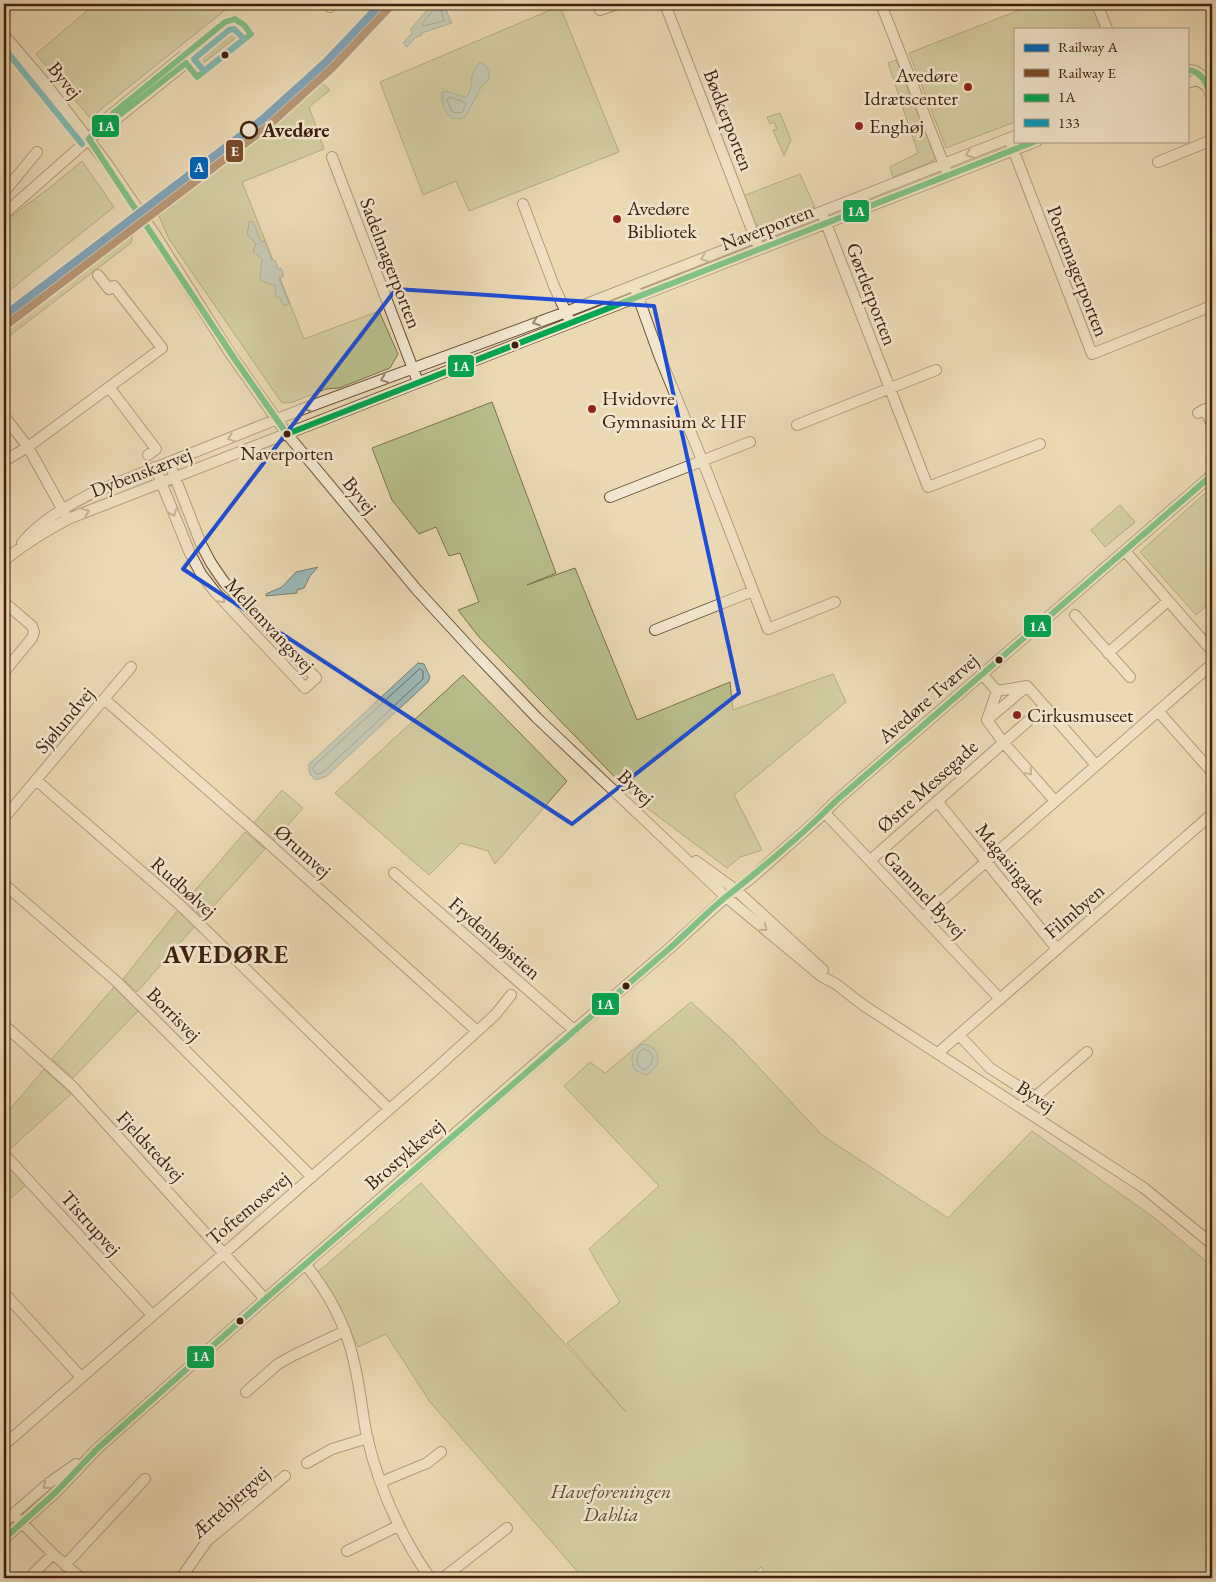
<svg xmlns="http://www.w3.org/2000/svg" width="1216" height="1582" font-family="'EB Garamond',serif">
	<rect width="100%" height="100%" fill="#ebd9b4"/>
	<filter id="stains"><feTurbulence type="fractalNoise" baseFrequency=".004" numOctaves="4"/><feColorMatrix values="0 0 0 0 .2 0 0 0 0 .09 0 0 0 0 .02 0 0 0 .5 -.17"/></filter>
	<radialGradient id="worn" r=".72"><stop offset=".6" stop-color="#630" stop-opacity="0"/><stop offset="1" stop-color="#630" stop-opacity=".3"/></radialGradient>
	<path fill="#b9bf8c" stroke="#7c704c" d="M95,4H225L229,7L90,118L36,54Z
		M1035,4H1093L1102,29H1015V122L946,148L909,53Z
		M560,6L619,152L469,211L456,181L423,195L380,82Z
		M233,24L239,26L240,28L239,35L197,68L192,64L191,56L194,51L227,25Z
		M896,60L935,154L934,160L929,163L893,177L890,167L918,153L888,63Z
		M319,81L330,90L309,107L324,149L242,182L304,339L379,311L398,354L390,368L339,388L326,389L293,402L282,403L169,239L159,216L162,210Z
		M780,113L791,140L784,156L773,130L777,129L774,122L770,124L767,117Z
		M82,161L114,207L4,295V222L49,188Z
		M800,174L815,207L762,228L753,223L743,196Z
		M128,232L133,234L131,243L4,340V325Z
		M492,402L556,573L527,585L575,568L637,720L730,682L733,710L833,674L846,702L734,795L762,850L740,857L727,868L639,802L479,637L458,610L479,602L460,553L449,556L436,527L419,534L392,500L372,448Z
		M1212,487V601L1196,615L1140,552Z
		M1120,505L1135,522L1105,547L1091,530Z
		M463,675L567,781L495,864L488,851L461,843L429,875L335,793Z
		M282,790L303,808L273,842L253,824Z
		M245,832L265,849L203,918L186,901Z
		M178,910L195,926L137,992L123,979Z
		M114,987L139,1010L73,1078L52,1059Z
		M691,1002L733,1040L822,1135L948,1218L1032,1131L1156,1219L1212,1266V1578H769L761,1567L747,1578H583L430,1402L386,1334L358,1347L339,1305L318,1272L421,1183L626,1412L567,1343L620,1302L589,1249L659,1186L564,1086L590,1062L605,1073Z
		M44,1069L71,1094L8,1151L4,1147V1116Z
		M4,1162L26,1185L4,1204Z"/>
	<path fill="#9bb9b6" stroke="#767c72" d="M432,4H443L452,23L422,33V35L415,38L407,47L403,43L412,33L410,30Z
		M480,62C488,66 489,71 489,79L481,87L466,116L462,119L452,118C444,112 441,102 442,92L446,91L465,97L467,96C476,81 466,77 480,62Z
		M253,221L261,242L265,241L272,260H275L278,269L281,268L284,276L279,278L289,304L283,306L280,298L276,297L275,286L261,281L260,276L262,259L253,252L256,244C254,240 250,239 248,236C246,232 250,227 248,222Z
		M318,567L310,576L304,588L297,590V593L266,596V594L282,587L296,572Z
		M418,663L424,664L430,677L428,682L327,776L316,780C310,776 308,771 309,764Z
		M642,1044C662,1046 663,1067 646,1075L635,1070C629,1059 632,1051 642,1044Z"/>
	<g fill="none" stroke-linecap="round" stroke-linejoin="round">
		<path stroke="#6d6c62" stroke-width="1" d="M437,6L440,7L444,21L423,26V23Z
			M450,97L466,103L462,113L452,112L447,100Z
			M420,669L423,671V679L324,771L319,774H316L313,769L314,766Z
			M643,1049C657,1052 654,1063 645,1070C635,1066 634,1055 643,1049Z"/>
		<g stroke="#6a4e37" stroke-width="12">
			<path id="minor" d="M326,4L330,7
				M665,4L757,243
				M881,4L946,170
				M1097,4L1107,29
				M600,10L617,4
				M4,35L45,83L108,165L154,233L230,353L287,434L417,590L472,650L537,718L726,897L821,976L836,984L863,1005L1144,1188L1212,1244
				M1187,70C1204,69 1207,85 1212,98
				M1187,83L1197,80L1207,86
				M1011,144L1092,354L1209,307
				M332,157L418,382
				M1158,162L1212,140
				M4,192L37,152
				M523,204L554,286L568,317
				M4,214L89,139L110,124L186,63L182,57L106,119L89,139
				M824,218L928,487L1040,444
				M636,291L659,355L707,472L768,629L835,602
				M109,387L156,449L148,455
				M1198,413L1205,409L1212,425
				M4,416L28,447L4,461
				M797,425L936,370
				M155,467L189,551L201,574L215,592L305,688L316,678L224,582L211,563L201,544L169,462
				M610,497L750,442
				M65,514L28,447L162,348L114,286L109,289L98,275
				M22,543C41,520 66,507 92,493L300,410L566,312L1015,136
				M1125,551L1212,651
				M4,561C23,544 46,531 68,519L1037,141
				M4,602L32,626L34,632L32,638L4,672
				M1075,615L1130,677
				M655,630L753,591
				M1108,653L1168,601
				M982,674L997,691
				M104,699L248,825L477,1031
				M1158,711L1212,772
				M987,720L1026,687
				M36,780L180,905L389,1109
				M937,801L1057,949
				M1055,801L1003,742L987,720L997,691L1027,686L1096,765
				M825,813L1000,999
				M4,818L131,667
				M874,857L1045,706
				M696,861L736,890L823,970
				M394,873L574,1030
				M4,884L116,981L312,1177
				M923,917L1212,664
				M4,1025L73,1087L265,1299
				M959,1035L990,1068L1035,1097L1087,1052
				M938,1053L1212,814
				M4,1154L152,1315
				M305,1264C329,1293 346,1325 354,1362C360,1386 362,1412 367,1437C379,1488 400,1535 430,1578
				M4,1293L81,1377
				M246,1392L278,1364L294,1355L345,1331
				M4,1445L431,1073L495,1015L511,995
				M307,1463L332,1449L368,1438
				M381,1482L427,1463L441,1452
				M18,1519L53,1554L81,1578
				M4,1522L49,1483L76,1464
				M4,1539L57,1491L97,1449L263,1301L545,1055L670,948L726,897L749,880L817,820L837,800L1212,475
				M347,1551L398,1526
				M65,1565L145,1479
				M29,1578L53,1554
				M181,1578L207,1541L285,1476
				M443,1578L507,1528"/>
		</g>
		<use href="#minor" stroke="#f2e6ce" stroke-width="10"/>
		<g stroke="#f2e6ce" stroke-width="10">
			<path id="bus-1" d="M235,19L244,25L251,34L197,77L186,63L89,139L106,119L225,22Z
				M1187,70C1203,71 1207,85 1212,98
				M89,139L236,361L287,434L1036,141
				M4,1539L57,1491L97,1449L263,1301L670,948C689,931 707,912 727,896C765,866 802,835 837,800L1212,475"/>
		</g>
		<g stroke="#f2e6ce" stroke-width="10">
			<path id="bus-2" d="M234,29L244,39L204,71L194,59L229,30Z
				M4,48L82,144"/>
		</g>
		<use href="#bus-1" stroke="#00a651" stroke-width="6"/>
		<use href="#bus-2" stroke="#069bbb" stroke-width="6"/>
		<g stroke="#f2e6ce" stroke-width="11">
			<path id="rail-1" d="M4,316L263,119L326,62L381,4"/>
		</g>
		<g stroke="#f2e6ce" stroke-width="11">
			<path id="rail-2" d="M9,323L268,126L332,68L387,10"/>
		</g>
		<use href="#rail-1" stroke="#0065bd" stroke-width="8"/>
		<use href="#rail-2" stroke="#7a4b2a" stroke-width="8"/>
	</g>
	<defs><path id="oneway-chevron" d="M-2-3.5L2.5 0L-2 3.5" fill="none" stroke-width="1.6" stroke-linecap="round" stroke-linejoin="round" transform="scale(1.25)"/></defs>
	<g stroke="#98836e">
		<use href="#oneway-chevron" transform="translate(969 154) rotate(159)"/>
		<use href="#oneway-chevron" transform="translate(704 258) rotate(159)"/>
		<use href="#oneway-chevron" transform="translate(536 322) rotate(160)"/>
		<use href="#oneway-chevron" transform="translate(384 379) rotate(159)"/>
		<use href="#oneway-chevron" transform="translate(307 408) rotate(159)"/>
		<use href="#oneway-chevron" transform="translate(231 438) rotate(159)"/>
		<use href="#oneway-chevron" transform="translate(86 512) rotate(-22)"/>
		<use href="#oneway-chevron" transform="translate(173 513) rotate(68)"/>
		<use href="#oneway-chevron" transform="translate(222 600) rotate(47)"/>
		<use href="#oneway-chevron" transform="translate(1029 772) rotate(49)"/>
		<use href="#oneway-chevron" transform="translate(764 928) rotate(39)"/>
		<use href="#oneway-chevron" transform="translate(46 1486) rotate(141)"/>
	</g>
	<path d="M0 0H1216V1582H0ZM396,289L654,306L739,693L572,824L183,569Z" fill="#ebd9b4" fill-opacity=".55" fill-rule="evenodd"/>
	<path fill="none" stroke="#1d4ed8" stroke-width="4" stroke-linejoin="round" d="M396,289L654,306L739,693L572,824L183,569Z"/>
	<g fill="#3f200d" stroke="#f2e6ce" stroke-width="2">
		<circle cx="225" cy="55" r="4.5"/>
		<circle cx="515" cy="345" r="4.5"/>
		<circle cx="287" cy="434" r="4.5"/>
		<circle cx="999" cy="660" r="4.5"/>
		<circle cx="626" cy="986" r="4.5"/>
		<circle cx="240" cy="1321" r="4.5"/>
	</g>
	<g fill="#8f2418" stroke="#f2e6ce" stroke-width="2">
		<circle cx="968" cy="87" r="5"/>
		<circle cx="859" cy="126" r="5"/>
		<circle cx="617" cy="219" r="5"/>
		<circle cx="592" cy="409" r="5"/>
		<circle cx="1017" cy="715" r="5"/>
	</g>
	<circle fill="#f2e6ce" stroke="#3f200d" stroke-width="2.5" cx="249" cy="130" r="8"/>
	<g text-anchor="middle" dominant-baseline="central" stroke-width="5" stroke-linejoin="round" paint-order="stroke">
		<g font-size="19" fill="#3f200d" stroke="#f2e6ce">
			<text x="287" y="453">Naverporten</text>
		</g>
		<g font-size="20" fill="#3f200d" stroke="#f2e6ce" text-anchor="start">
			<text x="958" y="75" text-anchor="end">Avedøre<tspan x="958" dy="23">Idrætscenter</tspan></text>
			<text x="869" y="126">Enghøj</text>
			<text x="627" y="208">Avedøre<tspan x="627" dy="23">Bibliotek</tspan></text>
			<text x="602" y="398">Hvidovre<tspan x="602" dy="23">Gymnasium &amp; HF</tspan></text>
			<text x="1027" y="715">Cirkusmuseet</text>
		</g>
		<g font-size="20" fill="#3f200d" stroke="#f2e6ce">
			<text transform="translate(65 80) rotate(51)">Byvej</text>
			<text transform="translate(729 120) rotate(69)">Bødkerporten</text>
			<text transform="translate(767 227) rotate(-21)">Naverporten</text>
			<text transform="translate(391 263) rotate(69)">Sadelmagerporten</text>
			<text transform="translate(1078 271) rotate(69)">Pottemagerporten</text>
			<text transform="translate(872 294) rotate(69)">Gørtlerporten</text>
			<text transform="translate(141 472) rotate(-21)">Dybenskærvej</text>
			<text transform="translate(360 495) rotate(51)">Byvej</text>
			<text transform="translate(270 625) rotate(47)">Mellemvangsvej</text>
			<text transform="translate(928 698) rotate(-41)">Avedøre Tværvej</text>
			<text transform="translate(64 720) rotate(-50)">Sjølundvej</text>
			<text transform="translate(927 786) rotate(-42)">Østre Messegade</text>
			<text transform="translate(636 787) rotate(44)">Byvej</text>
			<text transform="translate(303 851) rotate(42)">Ørumvej</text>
			<text transform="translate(1011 864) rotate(51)">Magasingade</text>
			<text transform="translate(184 887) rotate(42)">Rudbølvej</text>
			<text transform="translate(925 894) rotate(47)">Gammel Byvej</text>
			<text transform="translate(1074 911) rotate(-41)">Filmbyen</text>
			<text transform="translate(495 938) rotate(41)">Frydenhøjstien</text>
			<text transform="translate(174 1014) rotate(45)">Borrisvej</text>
			<text transform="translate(1036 1096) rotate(33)">Byvej</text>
			<text transform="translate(151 1146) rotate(47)">Fjeldstedvej</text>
			<text transform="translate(404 1154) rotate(-41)">Brostykkevej</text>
			<text transform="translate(248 1208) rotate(-40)">Toftemosevej</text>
			<text transform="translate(91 1223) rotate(48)">Tistrupvej</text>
			<text transform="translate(230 1502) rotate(-42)">Ærtebjergvej</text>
		</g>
		<g font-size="20" font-weight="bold" fill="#3f200d" stroke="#f2e6ce" text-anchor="start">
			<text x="262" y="130">Avedøre</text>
		</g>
		<g font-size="20" font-style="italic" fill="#5e482d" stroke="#f2e6ce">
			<text x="611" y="1491">Haveforeningen<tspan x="611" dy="23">Dahlia</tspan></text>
		</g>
		<g font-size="25" font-weight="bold" letter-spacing="1" fill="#3f200d" stroke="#f2e6ce">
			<text x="226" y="954">AVEDØRE</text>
		</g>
	</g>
	<g stroke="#f2e6ce" stroke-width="2">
		<rect x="91" y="114" width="29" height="24" rx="5" fill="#00a651"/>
		<rect x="225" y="139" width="19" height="24" rx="5" fill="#7a4b2a"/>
		<rect x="189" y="156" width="20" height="24" rx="5" fill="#0065bd"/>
		<rect x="842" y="199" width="28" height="24" rx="5" fill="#00a651"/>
		<rect x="447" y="354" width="28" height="24" rx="5" fill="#00a651"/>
		<rect x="1023" y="614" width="29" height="24" rx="5" fill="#00a651"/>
		<rect x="591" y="992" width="29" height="24" rx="5" fill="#00a651"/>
		<rect x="186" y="1345" width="29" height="24" rx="5" fill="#00a651"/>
	</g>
	<g font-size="14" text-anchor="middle" font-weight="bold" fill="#fff">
		<text x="106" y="131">1A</text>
		<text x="235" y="156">E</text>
		<text x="199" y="172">A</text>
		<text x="856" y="216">1A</text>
		<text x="461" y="371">1A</text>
		<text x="1038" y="631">1A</text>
		<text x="605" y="1009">1A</text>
		<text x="201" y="1361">1A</text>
	</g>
	<rect width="1216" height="1582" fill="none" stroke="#ebd9b4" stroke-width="20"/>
	<rect x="5" y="5" width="1206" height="1572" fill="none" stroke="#3f200d" stroke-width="2.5"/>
	<rect x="10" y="10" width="1196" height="1562" fill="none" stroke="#3f200d"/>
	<rect x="1014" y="28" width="175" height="115" fill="#f2e6ce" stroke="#aa9781"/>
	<rect x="1024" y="44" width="25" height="8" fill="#0065bd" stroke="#aa9781"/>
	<text x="1058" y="52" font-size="15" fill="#3f200d">Railway A</text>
	<rect x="1024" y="69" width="25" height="8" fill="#7a4b2a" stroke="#aa9781"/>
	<text x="1058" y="78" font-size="15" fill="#3f200d">Railway E</text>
	<rect x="1024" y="94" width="25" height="8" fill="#00a651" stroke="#aa9781"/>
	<text x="1058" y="102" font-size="15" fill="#3f200d">1A</text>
	<rect x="1024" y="119" width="25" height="8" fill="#069bbb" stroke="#aa9781"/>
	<text x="1058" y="128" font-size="15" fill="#3f200d">133</text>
	<rect width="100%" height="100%" filter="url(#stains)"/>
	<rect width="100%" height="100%" fill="url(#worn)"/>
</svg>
